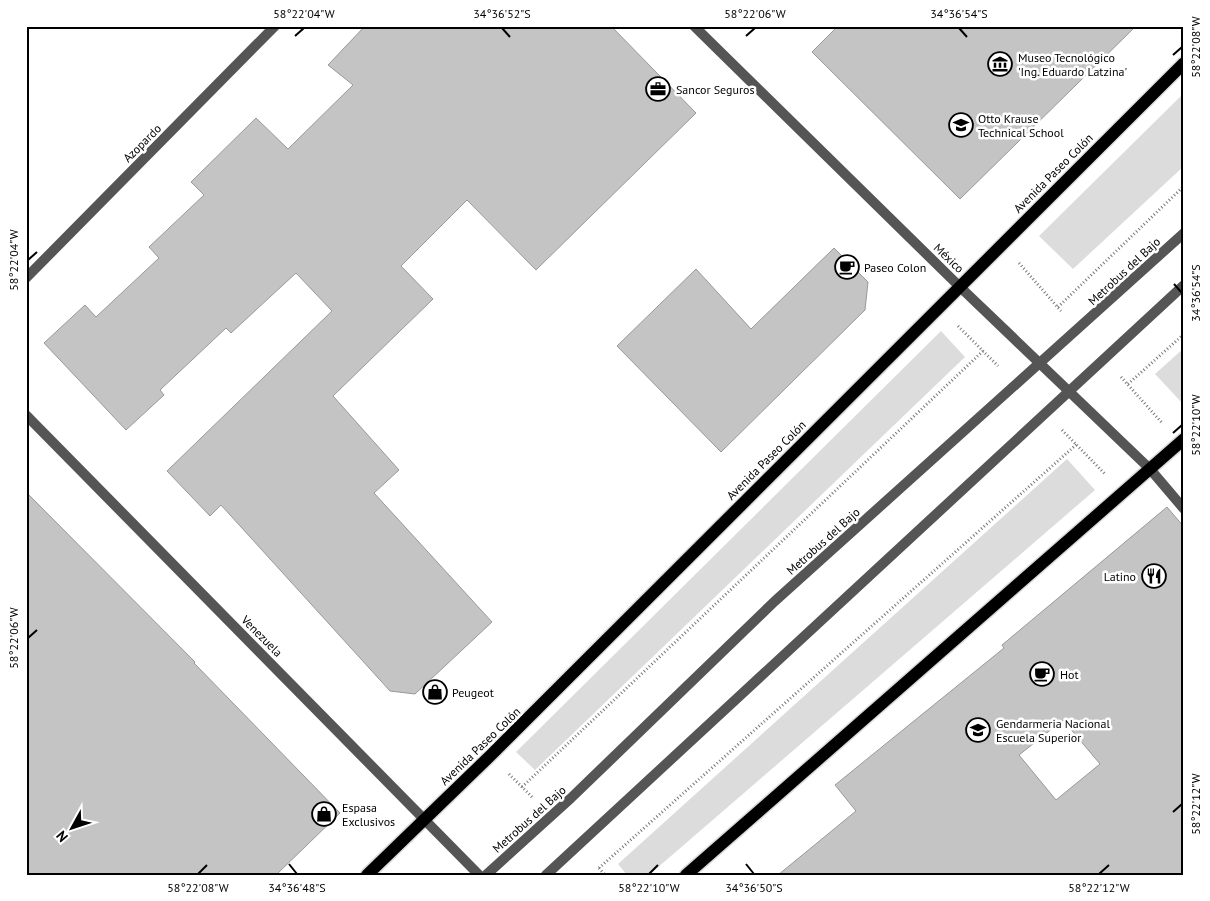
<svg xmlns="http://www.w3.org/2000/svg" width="1210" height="901" font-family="'PT Sans',sans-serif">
	<rect width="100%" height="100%" fill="#fff"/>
	<path fill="#dcdcdc" d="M1184,93V166L1073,269L1039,236Z
		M941,331L965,357L535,770L516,752Z
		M1184,348V405L1155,374Z
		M1067,459L1095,490L649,875H627L618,864Z"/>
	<path fill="#c4c4c4" stroke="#999" fill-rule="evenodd" d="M365,26H611L696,113L536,270L467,200L401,266L433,299L333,396L399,470L374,493L492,622L415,694L390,691L221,505L210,516L167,471L332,311L296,273L231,333L226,328L160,390L164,395L126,430L44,343L85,305L96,317L159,258L149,247L204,195L191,182L256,118L288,149L353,85L328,65Z
		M838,26H1136L960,199L812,52Z
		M834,248L868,282L865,310L721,452L617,346L696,269L751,329Z
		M26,492L195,662L194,663L340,813L276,875H26Z
		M1167,507L1184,527V875H778L856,811L835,785L1004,648L1002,645ZM1063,720L1100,764L1056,800L1019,755Z"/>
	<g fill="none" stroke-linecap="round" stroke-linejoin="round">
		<g stroke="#dbdbdb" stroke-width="15">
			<path id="primary" d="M367,875L491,755L1184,63
				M686,875L1184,439"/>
		</g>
		<path stroke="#777" stroke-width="3" stroke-dasharray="1 2.5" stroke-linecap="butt" d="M1019,263L1061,311
			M1058,307L1184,186
			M958,326L998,366
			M1121,377L1163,424
			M1128,384L1184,334
			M1062,430L1105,474
			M509,774L533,798
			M522,787L983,351
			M599,868L1077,444
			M599,868L605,875"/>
		<path stroke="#555" stroke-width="10" d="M486,875L571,798L775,601L1184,233
			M546,875L1184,285"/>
		<path stroke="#555" stroke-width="10" d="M694,26L959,286L1150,469L1184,509
			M26,278L275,26
			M26,415L479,875"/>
		<use href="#primary" stroke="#000" stroke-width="12"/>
	</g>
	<path fill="none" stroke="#000" stroke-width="2" d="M502,28L510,37M959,28L967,37M295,36L304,28M746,36L755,28M1173,55L1182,47M28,260L37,252M1174,284L1182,293M1173,433L1182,425M28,638L37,630M1173,812L1182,804M289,864L297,874M746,864L754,874M198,874L207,865M649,874L658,865M1099,874L1109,865"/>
	<defs>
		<g id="museum-ring" transform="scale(1.25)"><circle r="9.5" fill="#fff" stroke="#000" stroke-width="1.5"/><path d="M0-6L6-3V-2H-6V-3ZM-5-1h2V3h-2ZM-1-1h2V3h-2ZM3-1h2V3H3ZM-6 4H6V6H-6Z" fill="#000"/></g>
		<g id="office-ring" transform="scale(1.25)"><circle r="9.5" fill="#fff" stroke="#000" stroke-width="1.5"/><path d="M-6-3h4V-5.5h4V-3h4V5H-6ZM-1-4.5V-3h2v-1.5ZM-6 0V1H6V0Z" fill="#000"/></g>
		<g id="school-ring" transform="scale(1.25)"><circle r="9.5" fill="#fff" stroke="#000" stroke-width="1.5"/><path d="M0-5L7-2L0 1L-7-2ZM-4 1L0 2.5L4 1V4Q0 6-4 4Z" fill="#000"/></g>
		<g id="cafe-ring" transform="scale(1.25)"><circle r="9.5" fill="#fff" stroke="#000" stroke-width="1.5"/><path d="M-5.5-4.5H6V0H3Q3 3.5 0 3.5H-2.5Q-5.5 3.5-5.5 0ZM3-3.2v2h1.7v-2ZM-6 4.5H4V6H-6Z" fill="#000"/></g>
		<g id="restaurant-ring" transform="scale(1.25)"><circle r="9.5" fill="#fff" stroke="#000" stroke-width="1.5"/><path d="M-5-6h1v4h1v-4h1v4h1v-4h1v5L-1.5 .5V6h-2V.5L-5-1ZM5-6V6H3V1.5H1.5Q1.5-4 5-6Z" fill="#000"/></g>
		<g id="shop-ring" transform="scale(1.25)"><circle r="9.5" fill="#fff" stroke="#000" stroke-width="1.5"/><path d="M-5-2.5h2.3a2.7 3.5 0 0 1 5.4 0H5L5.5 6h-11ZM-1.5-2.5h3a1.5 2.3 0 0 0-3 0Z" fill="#000"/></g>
		<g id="university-ring" transform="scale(1.25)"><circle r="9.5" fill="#fff" stroke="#000" stroke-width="1.5"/><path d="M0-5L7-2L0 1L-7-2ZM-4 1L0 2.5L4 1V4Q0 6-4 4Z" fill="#000"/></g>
	</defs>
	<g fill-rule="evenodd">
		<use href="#museum-ring" x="1000" y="64"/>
		<use href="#office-ring" x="658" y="89"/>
		<use href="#school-ring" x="961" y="125"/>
		<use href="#cafe-ring" x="847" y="267"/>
		<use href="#restaurant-ring" x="1154" y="576"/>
		<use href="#cafe-ring" x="1042" y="674"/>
		<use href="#shop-ring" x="435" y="692"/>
		<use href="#university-ring" x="978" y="730"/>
		<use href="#shop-ring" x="324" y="814"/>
	</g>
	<g text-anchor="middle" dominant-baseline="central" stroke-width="5" stroke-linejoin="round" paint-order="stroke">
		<g font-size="12" fill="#000" stroke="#fff" text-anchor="start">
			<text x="1018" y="57">Museo Tecnológico<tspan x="1018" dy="14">'Ing. Eduardo Latzina'</tspan></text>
			<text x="676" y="89">Sancor Seguros</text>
			<text x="978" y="118">Otto Krause<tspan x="978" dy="14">Technical School</tspan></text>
			<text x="864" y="267">Paseo Colon</text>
			<text x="1136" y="576" text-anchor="end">Latino</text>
			<text x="1060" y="674">Hot</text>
			<text x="452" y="692">Peugeot</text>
			<text x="996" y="723">Gendarmeria Nacional<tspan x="996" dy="14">Escuela Superior</tspan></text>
			<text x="342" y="807">Espasa<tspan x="342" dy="14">Exclusivos</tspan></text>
		</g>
		<g font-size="12" fill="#000" stroke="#fff">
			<text transform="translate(142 143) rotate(-45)">Azopardo</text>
			<text transform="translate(1053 173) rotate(-45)">Avenida Paseo Colón</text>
			<text transform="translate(949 258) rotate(44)">México</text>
			<text transform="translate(1124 271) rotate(-43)">Metrobus del Bajo</text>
			<text transform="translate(766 460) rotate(-45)">Avenida Paseo Colón</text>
			<text transform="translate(823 541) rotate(-42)">Metrobus del Bajo</text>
			<text transform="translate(262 636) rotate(45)">Venezuela</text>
			<text transform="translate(480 746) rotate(-44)">Avenida Paseo Colón</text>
			<text transform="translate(529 819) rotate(-42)">Metrobus del Bajo</text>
		</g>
	</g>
	<rect width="1210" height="901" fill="none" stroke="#ffffff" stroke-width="55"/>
	<g transform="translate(72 828) rotate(230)" stroke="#ffffff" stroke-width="4" paint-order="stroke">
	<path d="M0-4L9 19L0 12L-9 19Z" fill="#000000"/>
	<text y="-8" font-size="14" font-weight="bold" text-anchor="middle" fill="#000000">N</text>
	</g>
	<rect x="28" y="28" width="1154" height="846" fill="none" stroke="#000" stroke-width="2"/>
	<g font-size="12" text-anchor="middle" fill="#000">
		<text x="304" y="18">58°22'04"W</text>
		<text x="502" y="18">34°36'52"S</text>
		<text x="755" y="18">58°22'06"W</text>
		<text x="959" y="18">34°36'54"S</text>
		<text transform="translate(1196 47) rotate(-90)" y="4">58°22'08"W</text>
		<text transform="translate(14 260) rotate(-90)" y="4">58°22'04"W</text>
		<text transform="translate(1196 293) rotate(-90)" y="4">34°36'54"S</text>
		<text transform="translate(1196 425) rotate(-90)" y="4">58°22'10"W</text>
		<text transform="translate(14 638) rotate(-90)" y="4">58°22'06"W</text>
		<text transform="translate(1196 804) rotate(-90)" y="4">58°22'12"W</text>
		<text x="198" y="892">58°22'08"W</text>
		<text x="297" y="892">34°36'48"S</text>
		<text x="649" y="892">58°22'10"W</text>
		<text x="754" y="892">34°36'50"S</text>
		<text x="1099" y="892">58°22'12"W</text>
	</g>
</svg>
